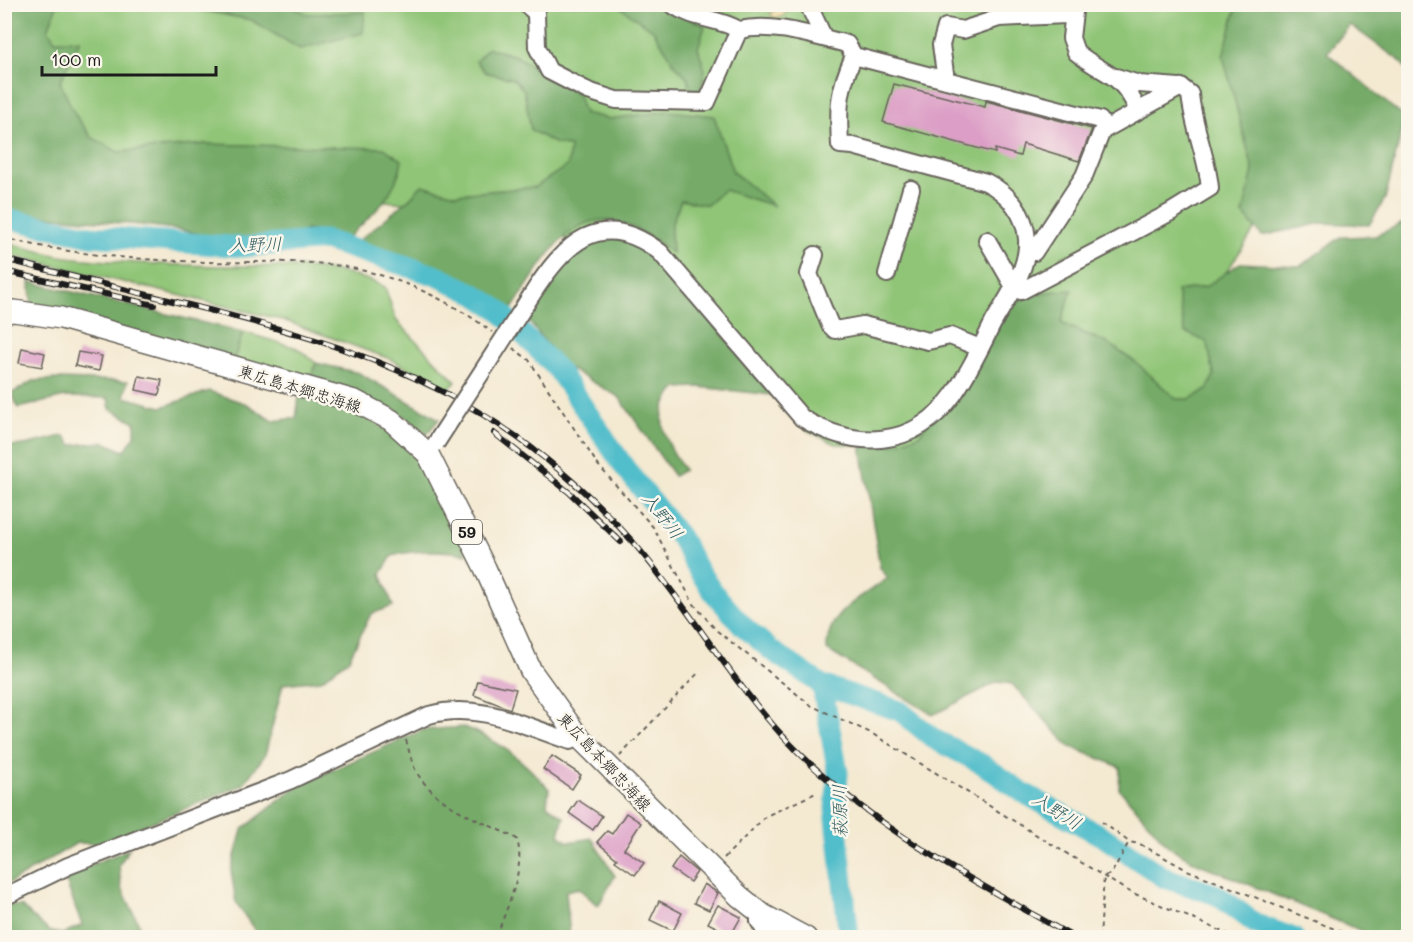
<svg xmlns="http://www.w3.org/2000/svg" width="1413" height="942" font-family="Mali,'Klee One',sans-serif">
	<rect width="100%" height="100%" fill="#fbf7ec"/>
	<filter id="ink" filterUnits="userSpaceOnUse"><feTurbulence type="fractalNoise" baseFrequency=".0167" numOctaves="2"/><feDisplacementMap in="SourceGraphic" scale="12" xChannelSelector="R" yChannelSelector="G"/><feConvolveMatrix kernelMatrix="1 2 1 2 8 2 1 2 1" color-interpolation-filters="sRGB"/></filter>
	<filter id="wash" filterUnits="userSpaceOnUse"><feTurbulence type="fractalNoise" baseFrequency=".008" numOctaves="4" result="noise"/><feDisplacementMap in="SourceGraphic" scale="24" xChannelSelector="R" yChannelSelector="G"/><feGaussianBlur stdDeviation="1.35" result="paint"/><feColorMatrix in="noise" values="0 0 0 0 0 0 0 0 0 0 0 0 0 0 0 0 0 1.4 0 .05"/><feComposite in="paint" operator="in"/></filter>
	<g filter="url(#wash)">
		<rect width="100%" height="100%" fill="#f4e9d1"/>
		<path fill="#90c577" stroke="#56704a" stroke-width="1.5" d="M5,5H1269L1274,200L1202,309L1232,388L1187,411L923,448L836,444L808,431L773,395L639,280L526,217L78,166Z
			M5,242C25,247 46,254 67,257C116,263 174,265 223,266C279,267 334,262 385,287L396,320L456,382L448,390L390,359L283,320L5,254Z
			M243,332L297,348L316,363L310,380L234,359Z"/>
		<path fill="#74aa68" stroke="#486342" stroke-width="1.5" d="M284,4L308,14L365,12L363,33L300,49L251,20L175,5Z
			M4,5H57L48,30L55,40H80L60,82L74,113L91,137L118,152L204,144L384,148L402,160C397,194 372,216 348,237L306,230C295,239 284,243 269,244C236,246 206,234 174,229C118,221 61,220 5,211Z
			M617,5H664L705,26L698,48L705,70L699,95H691L688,78L675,65L654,31Z
			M1237,5H1408V71L1400,61L1350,25L1327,53L1405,118L1385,199L1369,225L1322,223L1262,236L1243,214L1253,170L1223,56Z
			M488,48L516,56L577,93L584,113L610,119L668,111L714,116L733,172L774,206L724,190L707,205L681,200L671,226L672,253C585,182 558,238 510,312L461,278L357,242L407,201L422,185L456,194L535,187L568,165L570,147L554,143L531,130L524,90L513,79L485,72L476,61Z
			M1408,221V937H1376L1197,863L1169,847L1119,789L1120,767L1069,746L1012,684L997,682L933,715L827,650C826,612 860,598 888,578L880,568L861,447L894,444L919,435L1011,303L1045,292L1072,290L1061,323L1109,344L1138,364L1176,399H1189L1207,390L1214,375L1207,342L1185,332L1177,291L1205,287L1240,263L1300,266L1341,237L1375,236Z
			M613,237L644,247L663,263L773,395L698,387L677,388C649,415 667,443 684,470L674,476L619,397L563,365L527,319L564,257L586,241Z
			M30,282L243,332L234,359L31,305Z
			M316,363L359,373L439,419L427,434L394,409L310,380Z
			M57,379L128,381L124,397L162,407L209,391L247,404L273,421L296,418L299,396C325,405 358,410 381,426C425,458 445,506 467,554C442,550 417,549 392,556L381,574L393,606L371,614L349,659L321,680L283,684L265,755L243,785L99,844L77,843L5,886V445C22,449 46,438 65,436L72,445L104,442L124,451L135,436V422L110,409L108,398L65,397L18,408L12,393L33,381Z
			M464,727C499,740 524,761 549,789L547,805L564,817L559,835L568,842L592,838L615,876L598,906L579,888L566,891L570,937L255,938L254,929L236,903L231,871L242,830L299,785L423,730Z
			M129,849L119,865L121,886L145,937H5L6,905L21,906L49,931L62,934L82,925L64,876Z"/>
		<path fill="#eeda9e" stroke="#857b5d" stroke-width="1.5" d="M781,5H787L789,9L782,17L775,18L770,14Z"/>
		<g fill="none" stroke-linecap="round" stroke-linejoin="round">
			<path stroke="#52becb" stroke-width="21" d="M4,218L91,236L243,247L325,240L437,276L473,293L499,310L558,370L625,468L680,537L698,570L714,593L743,626L772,651L822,685L900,711L934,739L982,764L1022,792L1105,838L1165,878L1217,895L1256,924L1294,938
				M822,685L838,773L835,809L849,938"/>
		</g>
		<g id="blocks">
			<path fill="#dc9ec6" d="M894,84L985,107L986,101L1092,129L1079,161L1023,144L1020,156L995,149V153L883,122Z
				M22,348L45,353L42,367L19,363Z
				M78,352L102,356L99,371L75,366Z
				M139,376L162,380L159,395L136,390Z
				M478,681L516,689L510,709L474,695Z
				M552,756L581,775L572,789L543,769Z
				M578,800L602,816L593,830L569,813Z
				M626,813L641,823L624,849L644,863L635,875L615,861L617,859L597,842L607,831L612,834Z
				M679,857L697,872L690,882L671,869Z
				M704,884L718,893L709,910L694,903Z
				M659,901L682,913L673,931L650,920Z
				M718,905L741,917L731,935L708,923Z"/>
		</g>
	</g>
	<g filter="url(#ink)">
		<use href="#blocks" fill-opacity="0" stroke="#68645b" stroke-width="1.5"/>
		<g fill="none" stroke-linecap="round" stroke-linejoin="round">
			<g stroke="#68645b" stroke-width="20">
				<path id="minor" d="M526,4L536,13L537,47L549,71L588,91L616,100L707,102L739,30C773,22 813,36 847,44L854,56
					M671,4C696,21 718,17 739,30
					M808,4L824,38
					M1074,12L1071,38L1076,52C1106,77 1119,70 1138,110
					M1116,77L1139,84L1179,87
					M946,80L941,45L946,27L963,30L999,18L1067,15L1074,12L1075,4
					M987,240L1013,285L1021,291L1171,212L1210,188C1207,156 1193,127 1190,94L1181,87L1102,131L1084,176L1034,252L1027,251
					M815,255L809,274L830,325L835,330L863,325L928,341L950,336L980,348
					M887,274L911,189
					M531,296C564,244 600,206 660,252L802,418C855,450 914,449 953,395C969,373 981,347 993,323C1007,298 1029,269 1027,239C1025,213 1008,193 986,182L853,146L840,145C838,107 838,91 854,56L1100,120L1106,128
					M4,897L68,866L291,780L429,715C478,701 524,726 570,741L577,735
					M763,915L759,921L769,938"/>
			</g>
			<g stroke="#68645b" stroke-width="24">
				<path id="major" d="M4,312L14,311L61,318L355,401L391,420L428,454L485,568L531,671L577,735L739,896L763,915L806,938"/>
			</g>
			<path stroke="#68645b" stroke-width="2" stroke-dasharray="4.5 4.5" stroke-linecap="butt" d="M4,238C71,255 139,260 207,262C247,263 286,260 325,264C384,270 445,296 492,332
				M513,348L529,360L598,465L653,527L693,603L716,630L812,706L871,733L1126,890L1237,938
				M406,740C409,750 411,762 416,771C437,808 482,820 517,839C526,871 506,908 496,938
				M620,756L700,671
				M1102,822L1129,842L1140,844L1187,870L1357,938
				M724,858L766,816L818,792
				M1100,938L1104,876L1111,874L1129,842"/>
			<use href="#minor" stroke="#fff" stroke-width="16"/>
			<use href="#major" stroke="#fff" stroke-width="21"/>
			<g stroke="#1c1c1c" stroke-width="6">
				<path id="rail" d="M4,259C66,275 127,290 189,305C289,330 388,357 477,411C534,445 589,492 632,541C685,602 726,673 780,733C862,823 971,879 1075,938
					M4,271L154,305
					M494,433L570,493L621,542"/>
			</g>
			<use href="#rail" stroke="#fbf7ec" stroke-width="4" stroke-dasharray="11" stroke-linecap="butt"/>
			<g stroke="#68645b" stroke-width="20" stroke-linecap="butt">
				<path id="minor-bridge" d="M436,443L531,296"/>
			</g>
			<use href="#minor-bridge" stroke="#fff" stroke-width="16"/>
		</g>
	</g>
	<g text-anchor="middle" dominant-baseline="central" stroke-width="5" stroke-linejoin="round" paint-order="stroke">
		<rect fill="#fbf7ec" stroke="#5f5e5a" stroke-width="1.5" x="452" y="520" width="30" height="24" rx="4.5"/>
		<g font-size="15" font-weight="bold" fill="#1c1c1c">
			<text x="467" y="532">59</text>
		</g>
		<g font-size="16" fill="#1c1c1c" stroke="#fbf7ec">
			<text transform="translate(300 388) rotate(17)">東広島本郷忠海線</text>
			<text transform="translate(605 761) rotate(47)">東広島本郷忠海線</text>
		</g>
		<g font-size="18" font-style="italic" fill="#325d62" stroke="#fbf7ec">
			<text transform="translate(255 244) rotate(-2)">入野川</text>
			<text transform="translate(663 515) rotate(52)">入野川</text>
			<text transform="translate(1057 810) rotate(32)">入野川</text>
			<text transform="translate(839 811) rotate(-91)">萩原川</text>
		</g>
	</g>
	<rect width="1413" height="942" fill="none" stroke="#fbf7ec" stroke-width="24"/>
	<path d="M42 66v9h174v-9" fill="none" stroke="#1c1c1c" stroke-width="3"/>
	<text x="51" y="66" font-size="18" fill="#1c1c1c" stroke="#fbf7ec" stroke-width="4.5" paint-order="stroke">100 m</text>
</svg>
